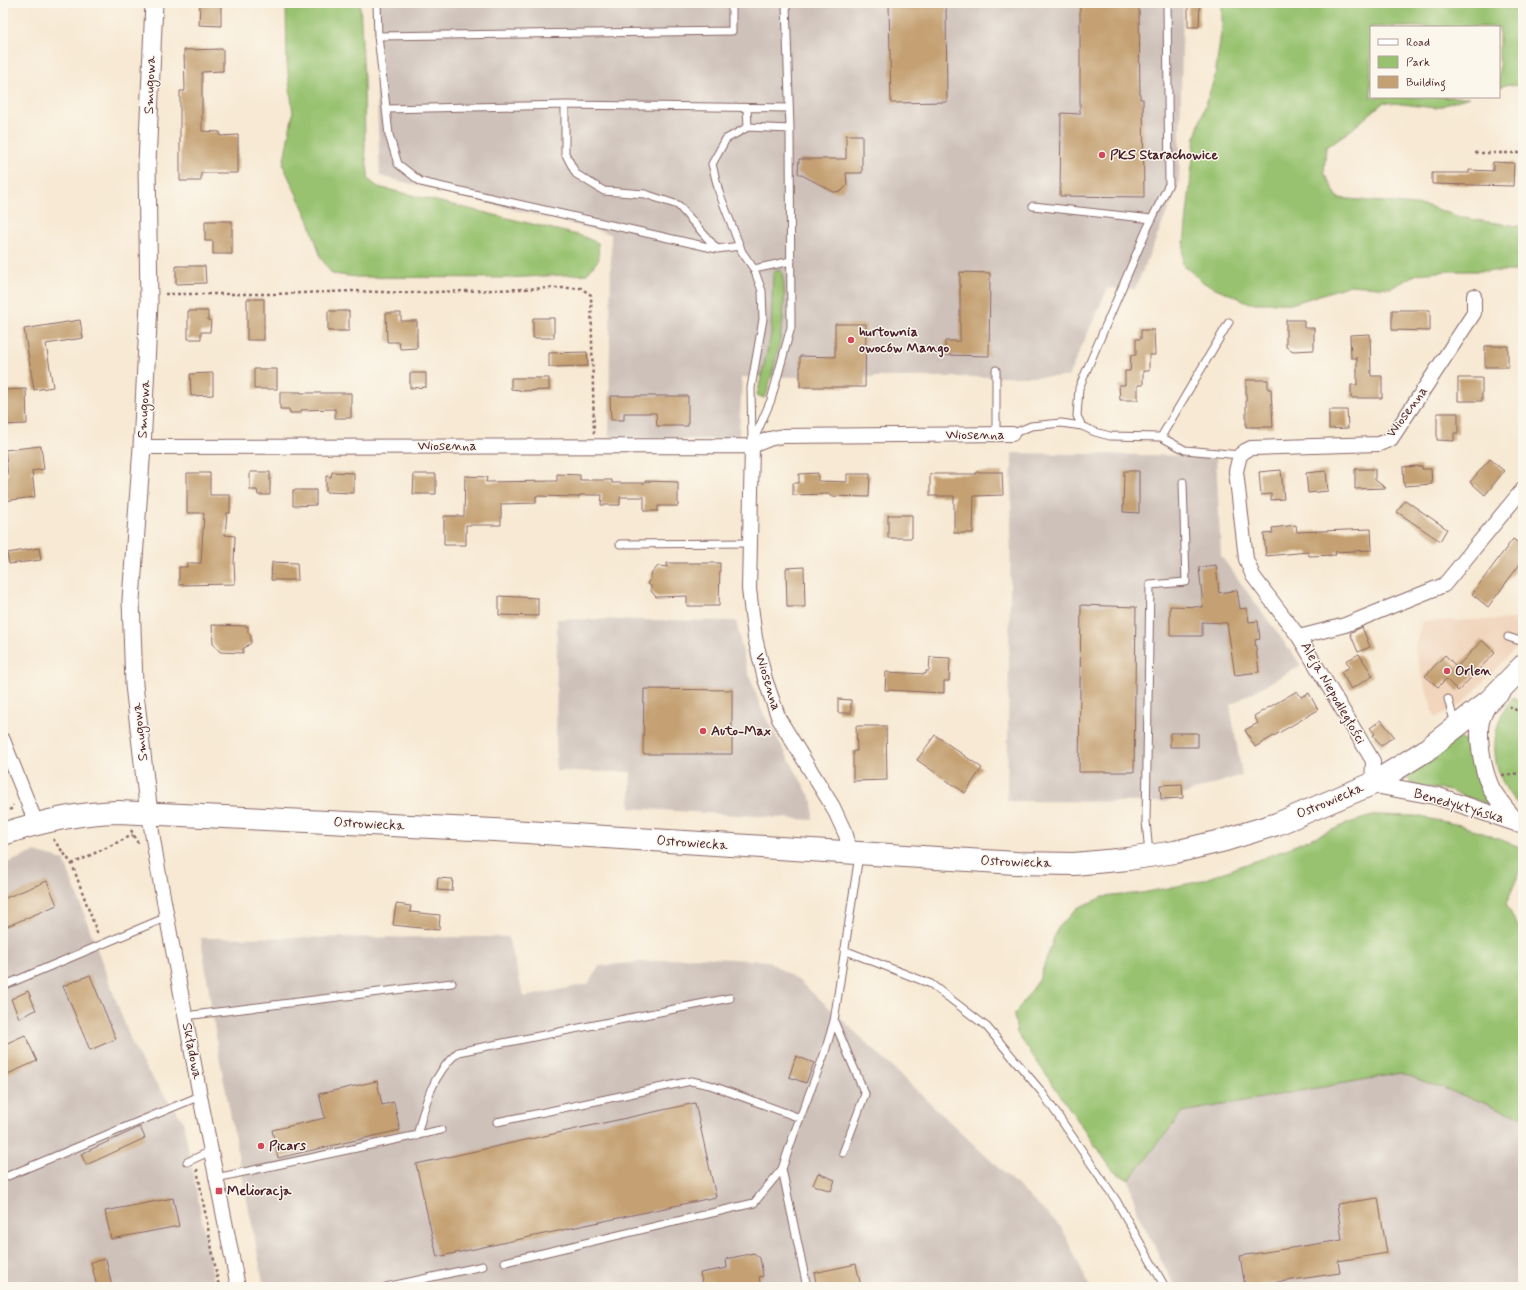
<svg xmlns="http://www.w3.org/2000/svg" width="1526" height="1290" font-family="Mynerve,sans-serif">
	<rect width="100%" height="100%" fill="#fbf7ec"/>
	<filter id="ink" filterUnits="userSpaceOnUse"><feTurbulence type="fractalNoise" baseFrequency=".025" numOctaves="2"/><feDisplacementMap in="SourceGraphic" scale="8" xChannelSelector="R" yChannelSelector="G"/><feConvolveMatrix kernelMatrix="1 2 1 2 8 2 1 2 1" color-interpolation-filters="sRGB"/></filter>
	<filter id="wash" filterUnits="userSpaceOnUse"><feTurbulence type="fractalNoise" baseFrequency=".012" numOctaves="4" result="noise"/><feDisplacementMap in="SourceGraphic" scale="16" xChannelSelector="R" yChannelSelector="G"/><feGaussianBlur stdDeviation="0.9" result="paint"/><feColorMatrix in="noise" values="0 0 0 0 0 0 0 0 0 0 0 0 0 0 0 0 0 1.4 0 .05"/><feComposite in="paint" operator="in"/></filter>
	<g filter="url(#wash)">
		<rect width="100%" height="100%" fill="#f7e9d3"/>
		<path fill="#f1d5bd" d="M1523,619V636L1512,652L1460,706L1435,718L1414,649L1423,621Z"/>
		<path fill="#cec1ba" d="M373,3H1183L1179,184L1135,289L1108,288L1068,377H742L739,439H692L609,437L611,234L380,176Z
			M1012,453L1216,456L1221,556L1301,665L1230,705L1242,775L1195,790L1165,802L1007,801Z
			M557,619L736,621L745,662L762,711L813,802V820L630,808L631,772L556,771Z
			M34,852L64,860L133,1046L144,1066L183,1121L215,1287H3V865Z
			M508,937L524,997L588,984L599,966L694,957L768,961L799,981L833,1011L1061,1227L1090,1287H264L218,1051L201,938Z
			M1401,1073L1523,1117V1287H1175L1138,1214L1129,1180L1184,1110Z"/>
		<path fill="#98c26f" stroke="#71704d" d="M286,3H360L364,80L365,151L369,180L378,187L582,236L598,243L599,259L587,274L505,278L357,277L332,274L321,258L309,221L283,165L293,113L287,65Z
			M1222,3H1523V87L1508,84L1499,87V27H1371V97H1469L1436,108L1384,102L1351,130L1326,147L1324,173L1338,198L1428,206L1463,218L1523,227V271H1450L1417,274L1391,288L1350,285L1295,303H1250L1204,283L1182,264L1195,137L1215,76L1222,26Z
			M777,270H781C791,304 776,360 767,393L764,398L757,395L771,335L773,274Z
			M1513,697L1523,703V809C1490,781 1485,730 1513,697Z
			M1457,739C1463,739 1468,739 1471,744C1475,750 1473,757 1474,763C1477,779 1484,793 1493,806L1450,791L1413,785L1407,778L1409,774Z
			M1375,815L1416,816L1460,825L1523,848V864L1506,904L1523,935V1117L1401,1073L1183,1112L1129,1180L1113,1171L1017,1033L1014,1015L1039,980L1057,929L1077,908L1103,897L1142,893L1197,882L1274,854L1349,823Z"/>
		<g id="blocks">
			<path fill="#c4a072" d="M200,3L221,4V26L199,25Z
				M946,3L947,102L891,103L889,4Z
				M1080,3H1139L1140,99H1143L1144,197L1060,196L1061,113L1080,114Z
				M1188,3H1200L1199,27H1188Z
				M223,49V71L202,72V131L220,132V136L238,135V173H201V181H180V91H185L184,50Z
				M846,135H862V173H846L847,185L842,191L834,192L798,173L799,159H846Z
				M1493,162L1514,163L1513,186L1432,184V173H1469V170L1493,171Z
				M205,221H232V254H213V241H205Z
				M176,266H205L206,283L176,284Z
				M960,272L990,273L989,356L945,355V341H960Z
				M247,299H264V340H247Z
				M1392,310H1430V331L1392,330Z
				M188,311H208V320L211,321L210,332H201V339H188Z
				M328,311H349V331H328Z
				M386,313H401V321H417V348L400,349L399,342H387Z
				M533,318H554V338H533Z
				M80,320L83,338L46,344L53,387L34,390L24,329Z
				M1286,320H1304V328H1314V350L1293,351L1286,347Z
				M835,324H866L865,387H800V356L835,357Z
				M1141,330H1154L1155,355H1149V371H1143V385H1138V400H1120L1119,385H1125V371H1130L1131,355H1136V339H1141Z
				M1370,334L1371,376H1382V398H1351V385H1357V358H1351L1350,335Z
				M1485,346H1508V367H1485Z
				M587,352L588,366L549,367V353Z
				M254,369H277V389H254Z
				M213,373V395L191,396L190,374Z
				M410,373H426V387L410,388Z
				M511,378H549V390L520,391V390L511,389Z
				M1458,378H1482V401H1458Z
				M1246,380H1268V389H1271L1273,427H1246Z
				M26,389L27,424L3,425V390Z
				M280,392H301V393H351V418H335V409L301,410V413H290L289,409H280Z
				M610,396H688V426H657L656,413H624V420H611Z
				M1329,410H1347L1348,428L1329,429Z
				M1437,413H1458V433H1454V441L1437,440Z
				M41,446L44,469L32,471L35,497L3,501V475H8L5,450Z
				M1490,459L1504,471L1485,495L1470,482Z
				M1422,466V469H1431L1432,484L1404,486L1403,467Z
				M1355,469H1375V480L1386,488L1355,489Z
				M1281,470L1284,499L1271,500V494L1261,495L1259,472Z
				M1124,471H1139V513L1123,512Z
				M1326,471L1328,491L1308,493L1306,473Z
				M250,472H270V495H258L257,490H250Z
				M332,472L354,473V493L326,492V476L331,477Z
				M976,472H1002L1003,495L974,496L973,533H954V496H930V474H976Z
				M187,473H210V495H230V513H227L225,535L235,536L234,562L235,584L179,585V567H187V563H201L204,513H187Z
				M818,473V481L847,482V474H870L869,497L830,496V494L793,495V483H799V474Z
				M414,474H436V494H413Z
				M557,474L580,475V480H612V483H645V481L678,482V506H658V511H644V497H620V505H601L602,495H580L579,497L536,496V503L501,504V525H466V545H444V516H464L465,476L487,477L486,482L557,481Z
				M293,490H316V505L293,506Z
				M1405,500L1447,529L1440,541L1397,512Z
				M888,515H912V538H888Z
				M1296,525L1297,532L1371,529L1372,550L1335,552L1336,555L1309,556L1308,552L1266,556L1264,534L1273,533L1272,528Z
				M1513,539L1523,546V560L1488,607L1472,594Z
				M39,548L41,560L9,564L7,553Z
				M272,562L297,563L298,580H271Z
				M667,563H720L719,606H687V596L656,597L651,591V586L647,583L651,579V574L658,566L667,567Z
				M1216,565L1219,593L1237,590L1240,609L1247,608L1249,622L1258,621L1260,639L1255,640L1259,672L1235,675L1227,623L1202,622V636H1170V606L1203,607L1199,567Z
				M804,567L805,607H787L786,568Z
				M499,596L538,598V616L499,615Z
				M1081,605L1136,607L1134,772H1079Z
				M212,625L248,626V633L251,636V643L243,649V653L220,652L213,644Z
				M1362,627L1370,647L1358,652L1350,633Z
				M1482,640L1495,653L1458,691L1446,679L1438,687L1425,676L1445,655L1457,667Z
				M1359,654L1373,676L1351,689L1341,672L1350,667L1346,661Z
				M930,657L950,658L949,681H944V693L885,690L886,672L926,674V671H929Z
				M644,689L732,690V754H643Z
				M1297,691L1301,697L1309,693L1318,710L1255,747L1245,730L1258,723L1254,716Z
				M838,699L851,700V713H838Z
				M1381,720L1394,736L1381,746L1373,735L1375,734L1370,728Z
				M856,726H886L887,780L853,781V751H857Z
				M1170,733H1198V747H1170Z
				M935,735L982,768L965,793L917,760Z
				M1182,784L1183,798L1161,799L1160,785Z
				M438,878L453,879L452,891L437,890Z
				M47,881L57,905L3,928V899Z
				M396,904L411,906L410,912L440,915L439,930L393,925Z
				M90,975L116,1039L90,1050L63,986Z
				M28,991L36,1010L19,1018L11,999Z
				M25,1035L37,1061L3,1076V1045Z
				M796,1056L814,1063L806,1083L789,1077Z
				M377,1081L382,1105L394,1102L400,1130L278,1158L272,1130L325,1118L319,1094Z
				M695,1103L716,1197L437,1257L416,1164Z
				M140,1127L145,1138L86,1165L81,1154Z
				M818,1173L835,1180L831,1191L813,1185Z
				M173,1198L179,1226L111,1239L105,1211Z
				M1378,1198L1387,1253L1338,1261L1340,1273L1245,1287L1240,1256L1342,1240L1337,1204Z
				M754,1253L760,1258L763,1276L759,1277L761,1287H703L700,1273L727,1268L726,1259Z
				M106,1259L112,1287H97L91,1262Z
				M856,1264L861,1287H817L814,1273Z"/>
		</g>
	</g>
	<g filter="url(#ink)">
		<use href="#blocks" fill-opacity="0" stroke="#876666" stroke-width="1"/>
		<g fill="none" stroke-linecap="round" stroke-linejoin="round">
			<g stroke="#876666" stroke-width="9">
				<path id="service" d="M377,3L378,36L389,135L398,164L421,182L717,249L740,246
					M378,36L732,31V3
					M565,105V153L576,174L604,191L645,194L678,205L717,249
					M747,108L748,127
					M386,109L565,105L789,108
					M1033,206L1152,219
					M754,269L791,261
					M1082,426L1077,416L1079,388L1147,229L1169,184L1167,3
					M996,434V370
					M1012,434L1031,426L1061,423L1082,426L1095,432L1110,436L1161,437L1185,450L1240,455
					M1161,437L1229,322
					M752,442L751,388L763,319L762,291L754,269L742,252L719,192L712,164L726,139L748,127L790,129
					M752,444L771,400L791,327L790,129L786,3
					M620,544L750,543
					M1508,637L1523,642
					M1448,699L1455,724
					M1149,854L1146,821L1150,585L1186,582L1183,482
					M844,950L931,984L987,1027L1041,1091L1116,1200L1165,1287
					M3,986L167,917
					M185,1016L452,983
					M834,1021L865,1094L843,1153
					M497,1122L691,1081L710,1085L800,1118
					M417,1136C425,1103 432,1075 458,1052L730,998
					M187,1162L211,1151
					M782,1169L807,1287
					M3,1178L200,1096
					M216,1178L441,1130
					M505,1262L754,1203L782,1169L795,1131L824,1055L834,1021L859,855
					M386,1287L483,1266"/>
			</g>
			<g stroke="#876666" stroke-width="16">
				<path id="minor" d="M752,446L749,589L755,638L765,679L779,719L833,807L846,835L850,853
					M142,447L752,446L769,439L783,436L1012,434
					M1299,637L1253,576L1246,559L1236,471L1240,455L1245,451L1251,448L1379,444L1391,439L1474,313V296
					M3,740L36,823
					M1372,784L1373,761L1299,637L1345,625L1444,585L1523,489
					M149,814L158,869L200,1096L238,1287"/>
			</g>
			<g stroke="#876666" stroke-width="19">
				<path id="tertiary" d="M1489,701C1486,708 1481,716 1480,724C1478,742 1483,773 1492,790C1499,802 1509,813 1518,824
					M1372,784L1437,796L1523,825
					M149,814L134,685L131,600L142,447L149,303L147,163L154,3"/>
			</g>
			<g stroke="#876666" stroke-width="24">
				<path id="primary" d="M3,834C42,821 78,813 118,812L494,830L1016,863L1074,864L1128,859L1175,852L1225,840L1277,824L1372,784L1425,751L1489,701L1523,666"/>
			</g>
			<path stroke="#876666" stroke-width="2.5" stroke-dasharray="3 3" stroke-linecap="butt" d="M1475,153H1523
				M165,294H274L354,291L408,293L551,288H581L591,295L594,434
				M1509,706L1523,714
				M1502,775L1523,773
				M4,813L11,809L13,805
				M131,830L139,845
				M53,839L72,864L98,935
				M72,864L133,835
				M197,1169L219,1287"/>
			<use href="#service" stroke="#fff" stroke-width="7"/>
			<use href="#minor" stroke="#fff" stroke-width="14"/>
			<use href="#tertiary" stroke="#fff" stroke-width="17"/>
			<use href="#primary" stroke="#fff" stroke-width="22"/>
		</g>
	</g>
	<g fill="#d1495b" stroke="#fbf7ec" stroke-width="1.5">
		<circle cx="1102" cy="155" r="4"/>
		<circle cx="851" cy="340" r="4"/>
		<circle cx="1447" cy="671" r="4"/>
		<circle cx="703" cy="731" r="4"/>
		<circle cx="261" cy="1146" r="4"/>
		<rect x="215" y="1187" width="8" height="8" rx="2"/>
	</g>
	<g text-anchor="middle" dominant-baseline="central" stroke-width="3" stroke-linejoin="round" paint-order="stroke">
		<g font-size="14" fill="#4a1f2b" stroke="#fbf7ec">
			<text transform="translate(150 85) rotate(-88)">Smugowa</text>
			<text transform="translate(144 409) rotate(-87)">Smugowa</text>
			<text transform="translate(1407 412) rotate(-54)">Wiosenna</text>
			<text x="975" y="435">Wiosenna</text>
			<text x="447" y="446">Wiosenna</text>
			<text transform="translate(768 682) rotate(73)">Wiosenna</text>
			<text transform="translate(1333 693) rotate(60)">Aleja Niepodległości</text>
			<text transform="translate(140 732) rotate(-97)">Smugowa</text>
			<text transform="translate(1330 801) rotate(-23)">Ostrowiecka</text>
			<text transform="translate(1459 806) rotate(16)">Benedyktyńska</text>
			<text transform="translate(369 824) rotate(3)">Ostrowiecka</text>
			<text transform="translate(692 843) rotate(4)">Ostrowiecka</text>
			<text transform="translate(1016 862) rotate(2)">Ostrowiecka</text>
			<text transform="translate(192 1051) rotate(79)">Składowa</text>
		</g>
		<g font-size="14" font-weight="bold" fill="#4a1f2b" stroke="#fbf7ec" text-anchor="start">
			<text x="1110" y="155">PKS Starachowice</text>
			<text x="859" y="332">hurtownia<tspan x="859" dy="16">owoców Mango</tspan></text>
			<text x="1455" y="671">Orlen</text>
			<text x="711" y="731">Auto-Max</text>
			<text x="269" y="1146">Picars</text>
			<text x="227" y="1191">Melioracja</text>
		</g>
	</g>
	<rect width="1526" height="1290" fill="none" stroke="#fbf7ec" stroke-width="16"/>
	<rect x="1370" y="26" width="130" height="72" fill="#fbf7ec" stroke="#b4a19f"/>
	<rect x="1378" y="39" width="20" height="6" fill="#ffffff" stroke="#b4a19f"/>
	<text x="1406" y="46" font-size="12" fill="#4a1f2b">Road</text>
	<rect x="1378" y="56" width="20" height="12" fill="#98c26f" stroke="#b4a19f"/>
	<text x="1406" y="66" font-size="12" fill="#4a1f2b">Park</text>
	<rect x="1378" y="76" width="20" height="12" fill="#c4a072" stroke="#b4a19f"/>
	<text x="1406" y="86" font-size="12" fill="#4a1f2b">Building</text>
</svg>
